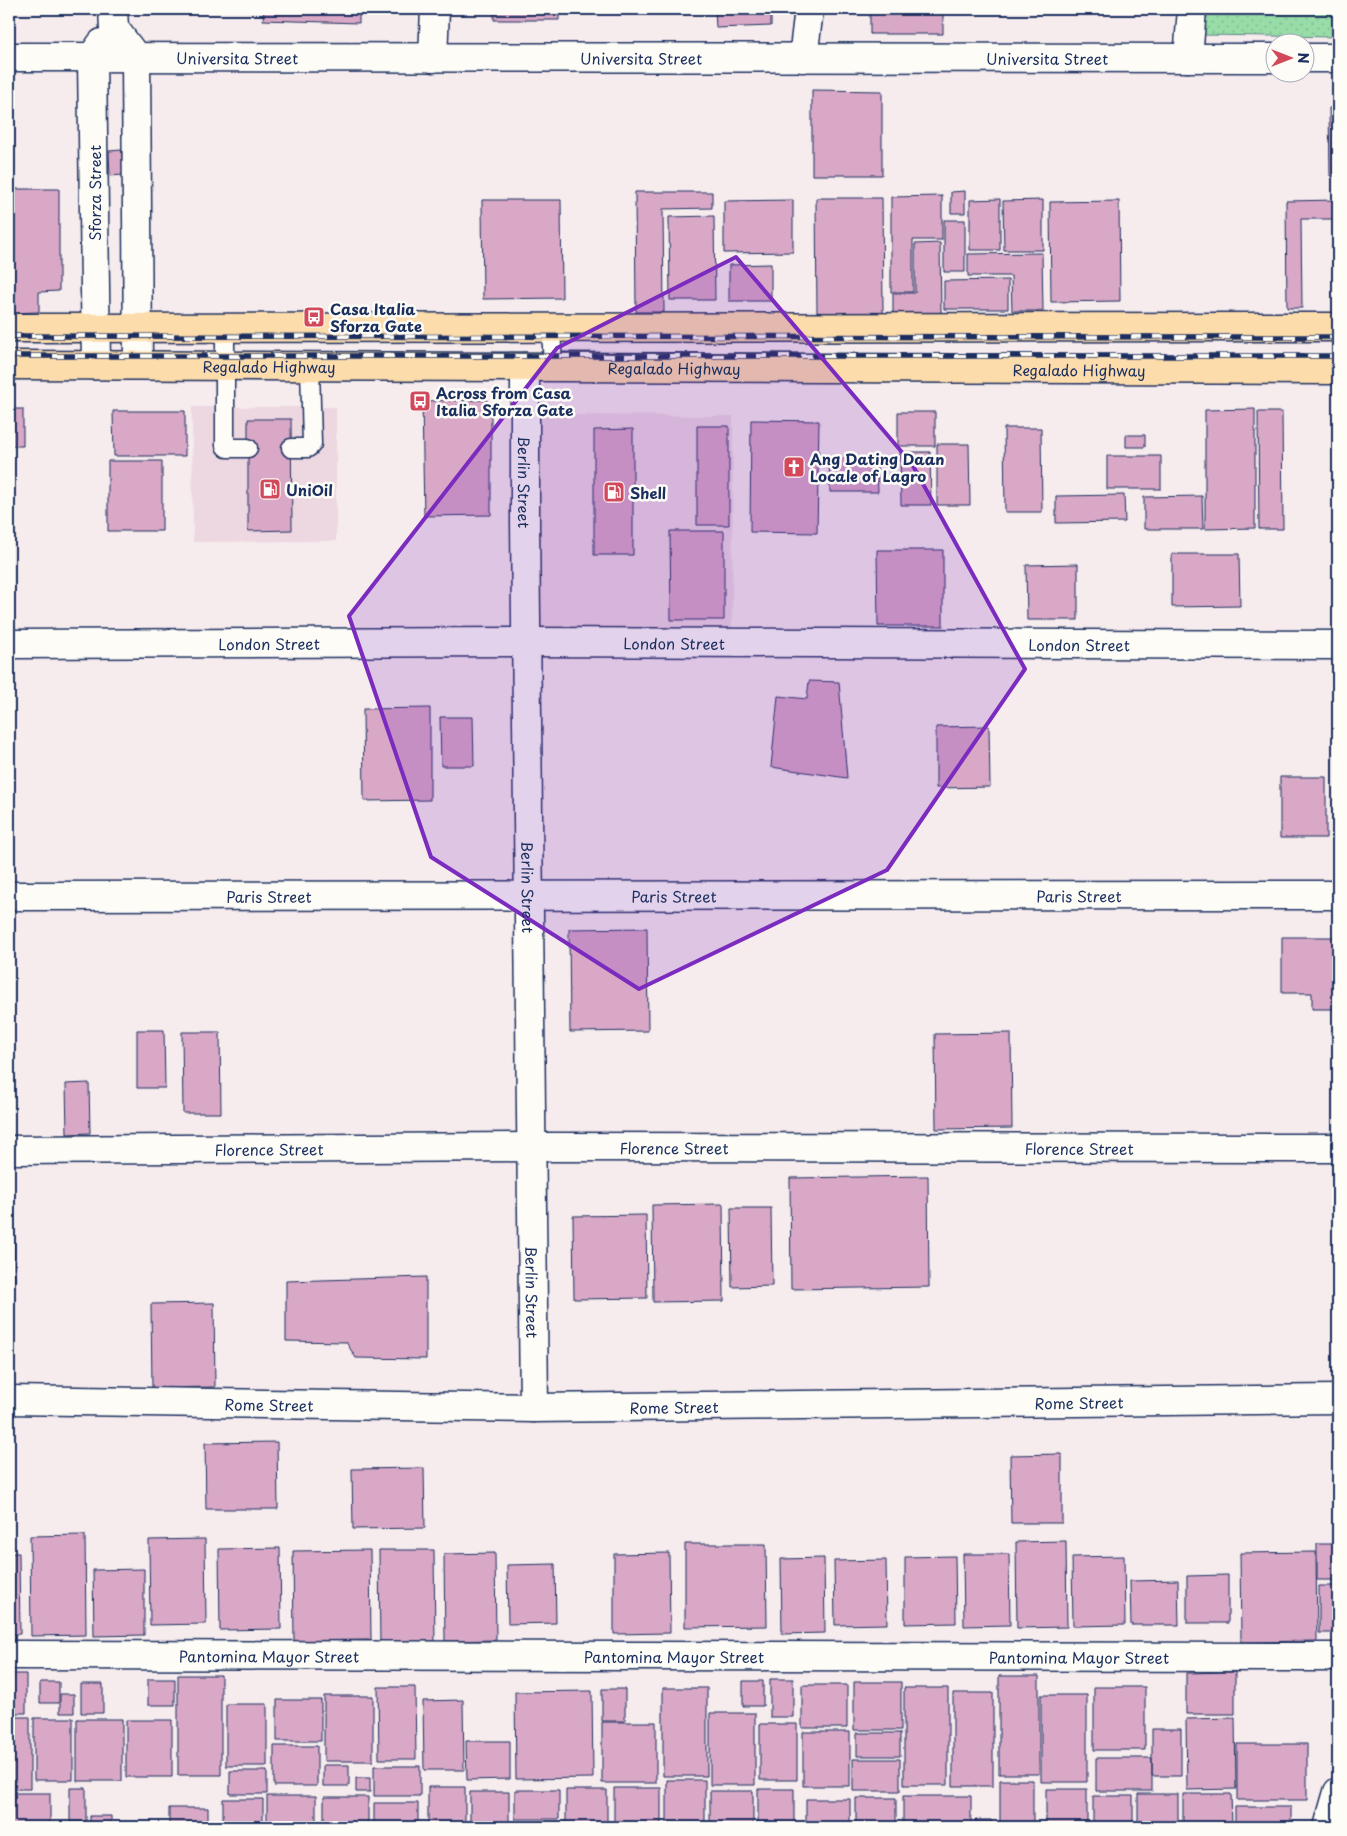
<svg xmlns="http://www.w3.org/2000/svg" width="1347" height="1836" font-family="'Playpen Sans',sans-serif">
	<defs>
		<pattern id="park-dots" width="8" height="8" patternUnits="userSpaceOnUse" patternTransform="scale(1.25)"><rect width="8" height="8" fill="#98dca8"/><path d="M2 2h.1M6 6h.1" fill="none" stroke="#82bd93" stroke-width="1.8" stroke-linecap="round"/></pattern>
	</defs>
	<rect width="100%" height="100%" fill="#f6ebed"/>
	<filter id="ink" filterUnits="userSpaceOnUse"><feTurbulence type="fractalNoise" baseFrequency=".02" numOctaves="2"/><feDisplacementMap in="SourceGraphic" scale="10" xChannelSelector="R" yChannelSelector="G"/><feConvolveMatrix kernelMatrix="1 2 1 2 8 2 1 2 1" color-interpolation-filters="sRGB"/></filter>
	<g filter="url(#ink)">
		<path fill="#edd7e1" d="M192,407H336V541L193,542Z
			M540,415L733,416L732,631L539,629Z"/>
		<path fill="url(#park-dots)" stroke="#5a8683" d="M1206,9H1338V37L1203,35Z"/>
		<path fill="#d9a8c6" stroke="#1b2f5e" d="M264,9H359V23L263,20Z
			M494,9H559V20H494Z
			M715,9H771V26L716,28Z
			M870,9H943V34H870Z
			M812,90L882,91V175H812Z
			M1329,108H1338V176H1330Z
			M122,150L123,175L110,176L109,151Z
			M9,189H59V291L39,292V312L9,313Z
			M965,191V213H951V192Z
			M635,192H712V208L663,209L664,312H636Z
			M942,196V240H913V292H891V197Z
			M816,198H882L883,314H817Z
			M1000,199V250H970V200Z
			M482,200H561L562,298L483,299Z
			M793,200V252L724,253V201Z
			M1043,200V250H1004L1003,201Z
			M1338,200V219H1301L1302,308H1287L1286,201Z
			M1119,201L1120,301L1051,302L1050,202Z
			M714,216L715,300H670L669,217Z
			M944,220H965V272H944Z
			M940,243L941,314H893V293H915V244Z
			M1042,253L1043,311H1012L1011,276H968V254Z
			M771,264V301H729V265Z
			M1008,280V309H944V281Z
			M487,400V412L491,415V515L424,516L422,401Z
			M9,409H23V446H9Z
			M1255,409V528L1205,529V410Z
			M113,411H185V456H114Z
			M898,412H935V446H898Z
			M1258,412H1282L1283,529H1259Z
			M248,419H291L292,530L248,531Z
			M751,420L819,421L817,533L750,532Z
			M697,426H729V525H697Z
			M1004,428H1041L1042,512H1005Z
			M633,429V555H594V430Z
			M1126,435H1145V447H1126Z
			M937,444H969L970,505H937Z
			M900,452H930L931,505H901Z
			M1107,456H1161V489H1107Z
			M877,457L878,492H830L829,458Z
			M9,461H13V475H9Z
			M108,461H162V531H108Z
			M1124,495L1125,522L1056,523V496Z
			M1202,496L1203,529H1144V497Z
			M670,531H724V620H671Z
			M877,550H943V626H878Z
			M1172,554H1239L1240,606L1172,607Z
			M1078,564V620H1027L1026,565Z
			M809,681L839,682L847,778L771,767L778,696L807,699Z
			M430,708V800L364,801L363,709Z
			M440,717H473L474,766H441Z
			M989,726L990,787L936,788V727Z
			M1280,777H1326V838H1280Z
			M647,928L648,1031L570,1032L569,929Z
			M1282,937H1338V1009H1312V993H1282Z
			M137,1030H164L165,1088H137Z
			M182,1032H220L221,1113H183Z
			M1011,1033L1012,1128L936,1129L935,1034Z
			M89,1083L90,1133L67,1134L66,1084Z
			M928,1176L929,1287L791,1289L790,1178Z
			M723,1204L724,1301L653,1302L652,1205Z
			M9,1207H13L15,1281H9Z
			M731,1208H771L772,1286L732,1287Z
			M646,1215L647,1298L574,1299L573,1216Z
			M426,1277V1359L356,1358L346,1342L286,1341V1281Z
			M214,1303L215,1387L152,1388L151,1304Z
			M277,1442L278,1509H206L205,1443Z
			M1062,1454V1523H1011L1010,1455Z
			M424,1468L425,1528L353,1529L352,1469Z
			M85,1535L86,1635L31,1636L30,1536Z
			M205,1539L206,1624L150,1625L149,1540Z
			M1066,1541L1067,1627L1017,1628L1016,1542Z
			M685,1544H766L767,1626L685,1627Z
			M1317,1544H1338V1580H1317Z
			M280,1548L281,1629L220,1630L219,1549Z
			M370,1550L371,1640L294,1641L293,1551Z
			M379,1550H434L435,1646H380Z
			M1316,1552L1317,1641L1241,1642L1240,1553Z
			M9,1553H19L20,1634H9Z
			M495,1553L496,1640L445,1641L444,1554Z
			M669,1553L670,1633L614,1634V1554Z
			M963,1554H1009L1010,1625L964,1626Z
			M955,1556L956,1623L905,1624V1557Z
			M1124,1556L1125,1625L1073,1626L1072,1557Z
			M824,1558L825,1633L782,1634L781,1559Z
			M886,1560L887,1624L835,1625L834,1561Z
			M555,1564L556,1623L508,1624L507,1565Z
			M144,1569V1635L94,1636L93,1570Z
			M1228,1575V1623H1187V1576Z
			M1178,1580L1179,1625H1131L1130,1581Z
			M1319,1586H1338V1633H1319Z
			M1235,1672V1714H1186V1673Z
			M9,1674H26V1713H9Z
			M178,1675H221V1775H178Z
			M999,1676H1039V1774H999Z
			M148,1679H175V1705H148Z
			M770,1679H793V1717H770Z
			M743,1681H763V1706H743Z
			M40,1682H59V1703H40Z
			M854,1682H901V1730H854Z
			M81,1684H103V1713H81Z
			M802,1685H847V1728H802Z
			M378,1687H415L416,1759H379Z
			M1094,1687H1145V1750H1094Z
			M663,1688H707V1776H663Z
			M904,1688H948V1785H904Z
			M602,1689H625V1721H602Z
			M592,1691L593,1778L516,1779L515,1692Z
			M953,1693H993V1786H953Z
			M60,1694H74V1713H60Z
			M1041,1695H1087V1782H1041Z
			M324,1696H373V1761H324Z
			M277,1700H321V1741H277Z
			M463,1700L464,1770H424L423,1701Z
			M226,1704H267V1766H226Z
			M710,1713H755V1785H710Z
			M9,1717H30V1789H9Z
			M34,1718H73V1780H34Z
			M1235,1718L1236,1789L1187,1790L1186,1719Z
			M77,1719H122V1781H77Z
			M126,1720H172V1777H126Z
			M602,1722H656V1783H602Z
			M760,1724H797V1780H760Z
			M1152,1729H1181V1776H1152Z
			M803,1732H850V1786H803Z
			M857,1733H900V1756H857Z
			M466,1741H510V1779L467,1780Z
			M1237,1744H1307V1800H1237Z
			M274,1746H317V1786H274Z
			M1096,1758H1152V1791H1096Z
			M853,1759H900V1791H853Z
			M323,1765H349V1786H323Z
			M374,1766H420V1796H374Z
			M230,1771H267V1794H230Z
			M356,1778H370V1792H356Z
			M667,1780H705V1827H667Z
			M1000,1780H1033V1827H1000Z
			M428,1787H465V1827H428Z
			M70,1788H86V1822H70Z
			M614,1788H661V1827H614Z
			M758,1789H794V1827H758Z
			M1046,1789H1087V1827H1046Z
			M515,1790H559V1819H515Z
			M566,1790H607V1827H566Z
			M710,1791H753V1827H710Z
			M470,1792H509V1827H470Z
			M11,1793H50V1827H11Z
			M1138,1794H1178V1827H1138Z
			M1183,1794H1231L1232,1827H1183Z
			M267,1796H316V1827H267Z
			M903,1796H971V1827H903Z
			M1093,1796H1133V1827H1093Z
			M324,1797H368V1827H324Z
			M856,1798H896V1827H856Z
			M223,1799H263V1827H223Z
			M806,1799H850V1827H806Z
			M374,1803H418V1827H374Z
			M1235,1807H1291V1827H1235Z
			M169,1808H208V1827H169Z
			M90,1816H111V1827H90Z
			M975,1820H991V1827H975Z
			M514,1824H559V1827H514Z"/>
		<g fill="none" stroke-linecap="round" stroke-linejoin="round">
			<g stroke="#1b2f5e" stroke-width="21">
				<path id="service" d="M225,328V446L227,448H248
					M551,328L553,367
					M291,448H308L312,444L310,367"/>
			</g>
			<g stroke="#1b2f5e" stroke-width="31">
				<g id="minor">
					<path d="M113,9L114,28L136,57L138,364"/>
					<path id="s1" d="M9,57L1274,58"/>
					<path d="M433,58L435,9"/>
					<path d="M803,58L809,9"/>
					<path d="M1188,58L1192,9"/>
					<path d="M1304,58H1338"/>
					<path d="M96,365L92,57L102,43"/>
					<path id="s2" d="M525,367V521L534,1408"/>
					<path id="s3" d="M9,644L526,642L1338,645"/>
					<path id="s4" d="M9,896L1338,895"/>
					<path id="s5" d="M9,1150L532,1147L1338,1148"/>
					<path id="s6" d="M9,1400L534,1408L1338,1399"/>
					<path id="s7" d="M9,1655L1338,1657"/>
					<path d="M1328,1827L1338,1792"/>
				</g>
			</g>
			<g stroke="#1b2f5e" stroke-width="31">
				<g id="primary">
					<path d="M9,328L1338,327"/>
					<path id="s8" d="M9,365C452,366 895,369 1338,370"/>
				</g>
			</g>
			<use href="#service" stroke="#fdfcf7" stroke-width="18"/>
			<use href="#minor" stroke="#fdfcf7" stroke-width="28"/>
			<use href="#primary" stroke="#fddcac" stroke-width="28"/>
			<g stroke="#1b2f5e" stroke-width="5.5">
				<path id="rail" d="M9,336L1338,337
					M9,356H1338"/>
			</g>
			<use href="#rail" stroke="#fdfcf7" stroke-width="4" stroke-dasharray="11" stroke-linecap="butt"/>
		</g>
	</g>
	<path fill="#7b2cbf" fill-opacity="0.2" stroke="#7b2cbf" stroke-width="4" stroke-linejoin="round" d="M736,257L912,464L1025,669L887,870L639,989L431,857L349,616L557,348Z"/>
	<defs>
		<g id="bus-square" transform="scale(1.125)"><rect x="-9" y="-9" width="18" height="18" rx="4" fill="#d1495b" stroke="#fdfcf7"/><path d="M-5-6H5V4H4V6H2V4H-2V6H-4V4H-5ZM-3.5-4V0h7V-4ZM-3.5 1.2v1.5H-2V1.2ZM2 1.2v1.5H3.5V1.2Z" fill="#fff"/></g>
		<g id="church-square" transform="scale(1.125)"><rect x="-9" y="-9" width="18" height="18" rx="4" fill="#d1495b" stroke="#fdfcf7"/><path d="M-1.2-6h2.4v3.5h3.3v2.4h-3.3V6h-2.4V-.1h-3.3v-2.4h3.3Z" fill="#fff"/></g>
		<g id="fuel-square" transform="scale(1.125)"><rect x="-9" y="-9" width="18" height="18" rx="4" fill="#d1495b" stroke="#fdfcf7"/><path d="M-5.5-6h7V0h2V4h1.3V-2.5L3-4.5l.8-.8L6-3V5H2.5V1h-1V6h-7ZM-4.2-4.7v3.2H.2V-4.7Z" fill="#fff"/></g>
	</defs>
	<g fill-rule="evenodd">
		<use href="#bus-square" x="314" y="317"/>
		<use href="#bus-square" x="420" y="401"/>
		<use href="#church-square" x="794" y="467"/>
		<use href="#fuel-square" x="270" y="489"/>
		<use href="#fuel-square" x="614" y="492"/>
	</g>
	<g text-anchor="middle" dominant-baseline="central" stroke-width="5" stroke-linejoin="round" paint-order="stroke">
		<g font-size="15" fill="#1b2f5e" stroke="#fdfcf7">
			<text stroke="none"><textPath href="#s1" startOffset="228">Universita Street</textPath></text>
			<text stroke="none"><textPath href="#s1" startOffset="632">Universita Street</textPath></text>
			<text stroke="none"><textPath href="#s1" startOffset="1038">Universita Street</textPath></text>
			<text transform="translate(94 193) rotate(-90)">Sforza Street</text>
			<text stroke="none"><textPath href="#s8" startOffset="260">Regalado Highway</textPath></text>
			<text stroke="none"><textPath href="#s8" startOffset="665">Regalado Highway</textPath></text>
			<text stroke="none"><textPath href="#s8" startOffset="1070">Regalado Highway</textPath></text>
			<text stroke="none"><textPath href="#s2" startOffset="115">Berlin Street</textPath></text>
			<text stroke="none"><textPath href="#s3" startOffset="260">London Street</textPath></text>
			<text stroke="none"><textPath href="#s3" startOffset="665">London Street</textPath></text>
			<text stroke="none"><textPath href="#s3" startOffset="1070">London Street</textPath></text>
			<text stroke="none"><textPath href="#s2" startOffset="520">Berlin Street</textPath></text>
			<text stroke="none"><textPath href="#s4" startOffset="1070">Paris Street</textPath></text>
			<text stroke="none"><textPath href="#s4" startOffset="260">Paris Street</textPath></text>
			<text stroke="none"><textPath href="#s4" startOffset="665">Paris Street</textPath></text>
			<text stroke="none"><textPath href="#s5" startOffset="665">Florence Street</textPath></text>
			<text stroke="none"><textPath href="#s5" startOffset="1070">Florence Street</textPath></text>
			<text stroke="none"><textPath href="#s5" startOffset="260">Florence Street</textPath></text>
			<text stroke="none"><textPath href="#s2" startOffset="925">Berlin Street</textPath></text>
			<text stroke="none"><textPath href="#s6" startOffset="1070">Rome Street</textPath></text>
			<text stroke="none"><textPath href="#s6" startOffset="260">Rome Street</textPath></text>
			<text stroke="none"><textPath href="#s6" startOffset="665">Rome Street</textPath></text>
			<text stroke="none"><textPath href="#s7" startOffset="260">Pantomina Mayor Street</textPath></text>
			<text stroke="none"><textPath href="#s7" startOffset="665">Pantomina Mayor Street</textPath></text>
			<text stroke="none"><textPath href="#s7" startOffset="1070">Pantomina Mayor Street</textPath></text>
		</g>
		<g font-size="15" font-weight="bold" fill="#1b2f5e" stroke="#fdfcf7" text-anchor="start">
			<text x="330" y="308">Casa Italia<tspan x="330" dy="17">Sforza Gate</tspan></text>
			<text x="436" y="392">Across from Casa<tspan x="436" dy="17">Italia Sforza Gate</tspan></text>
			<text x="810" y="458">Ang Dating Daan<tspan x="810" dy="17">Locale of Lagro</tspan></text>
			<text x="286" y="489">UniOil</text>
			<text x="630" y="492">Shell</text>
		</g>
	</g>
	<rect width="1347" height="1836" fill="none" stroke="#fdfcf7" stroke-width="30"/>
	<rect x="15" y="15" width="1317" height="1806" fill="none" stroke="#1b2f5e" stroke-width="2" filter="url(#ink)"/>
	<g transform="translate(1290 58) rotate(90)"><circle r="24" fill="#fdfcf7" stroke="#a3aaba"/>
	<path d="M0-4L9 19L0 12L-9 19Z" fill="#d1495b"/>
	<text y="-8" font-size="14" font-weight="bold" text-anchor="middle" fill="#1b2f5e">N</text>
	</g>
</svg>
